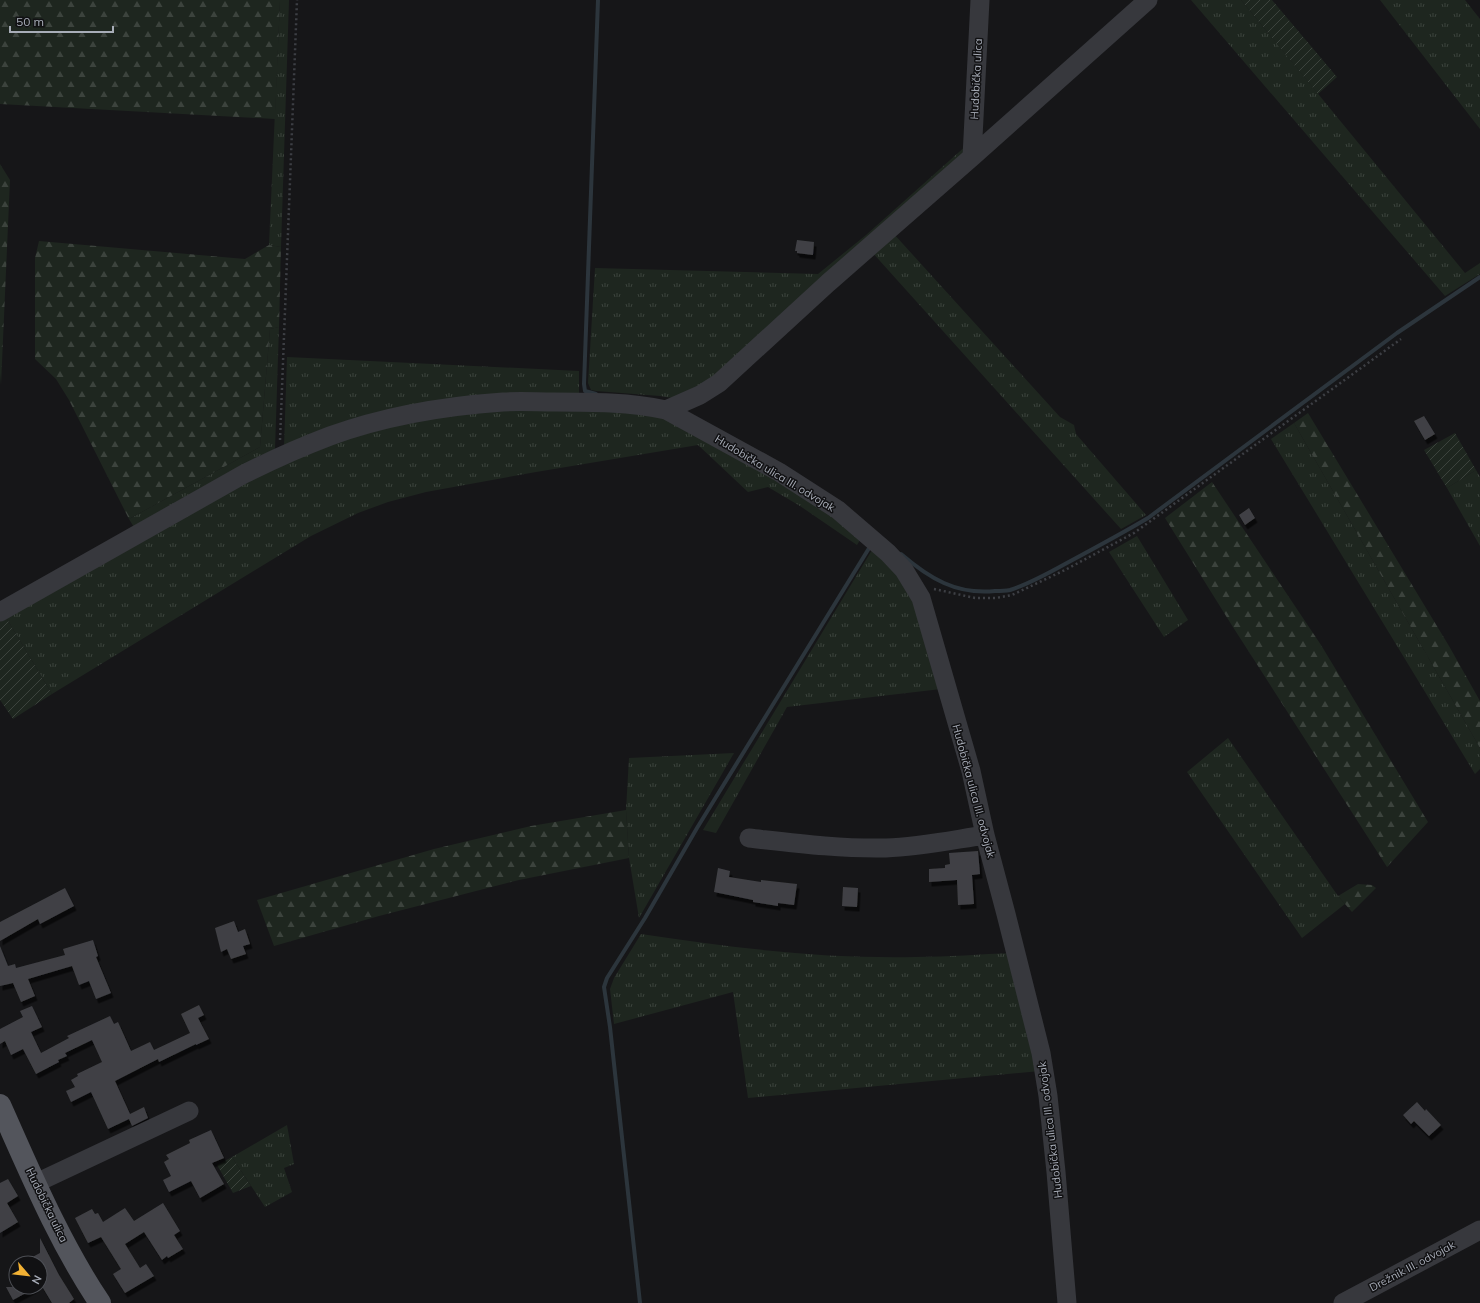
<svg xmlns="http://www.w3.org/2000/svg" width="1480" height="1303" font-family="Mulish,sans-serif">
	<defs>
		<pattern id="grass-tufts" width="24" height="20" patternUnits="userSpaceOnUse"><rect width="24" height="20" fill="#1e261f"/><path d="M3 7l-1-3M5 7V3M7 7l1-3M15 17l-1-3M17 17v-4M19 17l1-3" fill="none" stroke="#3c433d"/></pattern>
		<pattern id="forest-firs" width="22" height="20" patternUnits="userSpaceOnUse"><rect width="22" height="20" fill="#1e261f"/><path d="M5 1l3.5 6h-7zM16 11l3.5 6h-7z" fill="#3c433d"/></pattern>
		<pattern id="garden-furrows" width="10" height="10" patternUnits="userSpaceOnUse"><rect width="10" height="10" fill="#1e261f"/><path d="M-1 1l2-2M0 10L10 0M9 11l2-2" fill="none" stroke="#3c433d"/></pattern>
		<filter id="shadow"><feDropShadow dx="2.5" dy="4.5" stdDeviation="0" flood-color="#0009"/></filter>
	</defs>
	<rect width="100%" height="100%" fill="#161618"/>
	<path fill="url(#grass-tufts)" d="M280,0H289L281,247L269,245Z
		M1191,0H1241L1465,273L1480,263V274L1445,296Z
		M1380,0H1465L1480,19V129Z
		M968,144L967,154L715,380L678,399L660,396L596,391L591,390L588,383L595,268L818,274L866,235Z
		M893,233L1060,417L1074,425L1076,434L1146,515L1121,529L871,251Z
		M279,327L275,449L135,529L129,519L260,447L270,329Z
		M287,357L579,371V396L504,398L284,447Z
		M503,406L647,411L693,430L863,535L857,545L800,506L768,487L748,492L698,445L536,472L426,492L388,502L358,513L311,536L52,694L4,614L247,478L378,426Z
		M1294,423L1480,748V769L1475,774L1271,439Z
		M1476,470L1480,477V546L1447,488Z
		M1137,536L1188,620L1164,637L1109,552Z
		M875,545L910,586L941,689L787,707L716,833L703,830Z
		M1228,738L1338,896L1345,904L1302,938L1187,772Z
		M734,753L639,918L629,858L626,810L629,758Z
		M641,934C733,948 824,959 916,957C948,957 981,954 1013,953L1040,1071L748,1098L733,992L614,1024L610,989L614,978Z
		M287,1125L294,1164L284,1168L292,1192L265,1207L232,1157Z"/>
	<path fill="url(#forest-firs)" d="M0,0H280L275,119L0,104Z
		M0,164L10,180L1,385L0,373Z
		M39,241L245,259L269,245L281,247L279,327L270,329L260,447L129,519L69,400L56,379L35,359V258Z
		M1308,413L1449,646L1480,701V748L1294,423Z
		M1212,482L1321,645L1428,822L1387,867L1231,624L1165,518Z
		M626,810L629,858L519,880L379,916L274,946L257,900L434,849L531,826Z
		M1358,884L1372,885L1376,888L1352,912L1338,896Z"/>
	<path fill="url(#garden-furrows)" d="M1241,0H1272L1337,77L1318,94Z
		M1455,433L1476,470L1447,488L1424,450Z
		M4,614L52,694L13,719L0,700V616Z
		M232,1157L251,1186L233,1193L217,1165Z"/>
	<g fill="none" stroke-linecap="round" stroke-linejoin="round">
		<path stroke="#2c353c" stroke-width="4" d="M596,394L585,391L584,384L598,0
			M901,554C929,578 956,595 995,591C1000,591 1005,591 1010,590C1029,584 1047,574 1065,564C1093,549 1121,534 1148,518L1397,333L1480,277
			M640,1303L610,1027L604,987L607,978L645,918L697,828L871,545"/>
	</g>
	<path fill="#404145" filter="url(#shadow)" d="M797,240L814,242L813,255L797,253V251H795Z
		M1424,416L1435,434L1425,440L1414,421Z
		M1249,508L1255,518L1245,525L1239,515Z
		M978,851L980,874L972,875L974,904L958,905L957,880L929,882V869L945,868V865L950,864L949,853Z
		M718,868L730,871L729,877L761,882V880L797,884L794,905L778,903V906L753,902V900L714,892Z
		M843,887L858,888L857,907L842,906Z
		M65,888L74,906L40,924L38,919L0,941V922Z
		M234,921L238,932L245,929L250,944L243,946L246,954L231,959L227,949L221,952L215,928Z
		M93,940L98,956L96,957L111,993L96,999L89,981L79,985L72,966L28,979L35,996L21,1002L13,983L0,986V946L8,966L15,964L16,968L65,955L63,949Z
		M199,1005L204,1015L198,1018L209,1039L196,1045V1044L159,1062L158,1059L115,1081L130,1114L144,1107L148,1118L132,1126L129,1119L108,1129L91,1092L71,1102L66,1091L75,1087L71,1080L78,1076L77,1074L102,1062L92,1040L65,1053L67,1056L58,1060L59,1062L36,1074L23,1049L11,1055L5,1041L0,1044V1029L23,1017L20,1011L32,1006L42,1027L31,1032L41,1053L69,1038L67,1036L110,1016L114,1024L118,1022L131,1051L150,1042L154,1050L190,1033L181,1014Z
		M1417,1102L1425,1111L1426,1109L1441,1125L1429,1136L1414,1121L1411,1124L1403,1115Z
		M211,1130L224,1158L212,1163L224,1184L200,1198L191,1181L169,1192L163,1180L171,1176L164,1162L169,1159L166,1155L190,1143L189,1140Z
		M8,1179L18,1196L7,1203L18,1222L0,1233V1183Z
		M163,1203L180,1231L174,1235L183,1249L168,1258L167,1256L162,1260L144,1232L125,1244L140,1268L146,1264L154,1276L125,1293L113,1274L121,1269L101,1237L88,1243L75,1218L92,1209L95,1214L98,1213L103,1222L125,1208L134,1221Z
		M40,1238L59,1275L74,1299L69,1303H52L40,1283V1263H21L40,1253Z
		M6,1287H37L13,1300Z"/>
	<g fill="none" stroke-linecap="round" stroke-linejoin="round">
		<path stroke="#3d3f44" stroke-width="2.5" stroke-dasharray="2 3" stroke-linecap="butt" d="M280,440L297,0
			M934,589L975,598H996L1012,595L1065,570L1134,533L1401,339"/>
		<path stroke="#37383d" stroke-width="19" d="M972,157L980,0
			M666,410L700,395L719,383L828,283L972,157L1148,0
			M0,612L244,474C272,460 301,447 330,436C385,416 445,406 503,402C520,401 537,402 554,402C590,402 631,402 666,410L779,472L838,510L888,553L904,570L921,598L971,771L985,835L1006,914L1041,1053L1048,1096L1056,1172L1067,1303
			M749,838C794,843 840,849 886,848C919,847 952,840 985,835
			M36,1183L189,1111
			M1343,1303L1480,1230"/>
		<path stroke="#53555c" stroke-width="22" d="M0,1105C30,1172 59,1242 100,1303"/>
	</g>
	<g text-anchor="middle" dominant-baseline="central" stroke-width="3" stroke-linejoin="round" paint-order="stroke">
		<g font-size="11" fill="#a8adb8" stroke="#111113">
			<text transform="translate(976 79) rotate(-87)">Hudobička ulica</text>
			<text transform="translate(775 473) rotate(31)">Hudobička ulica III. odvojak</text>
			<text transform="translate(974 791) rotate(75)">Hudobička ulica III. odvojak</text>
			<text transform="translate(1050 1130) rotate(-97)">Hudobička ulica III. odvojak</text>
			<text transform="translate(47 1205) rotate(64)">Hudobička ulica</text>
			<text transform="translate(1412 1266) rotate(-28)">Drežnik III. odvojak</text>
		</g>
	</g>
	<g transform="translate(28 1275) rotate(118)"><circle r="19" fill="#111113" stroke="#4d4f55"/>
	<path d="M0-3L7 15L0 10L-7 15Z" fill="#f2b134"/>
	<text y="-6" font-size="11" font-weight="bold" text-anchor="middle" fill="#a8adb8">N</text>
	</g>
	<path d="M10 26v6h103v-6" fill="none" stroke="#a8adb8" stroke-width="2"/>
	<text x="16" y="26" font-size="12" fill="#a8adb8" stroke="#111113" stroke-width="3" paint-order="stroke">50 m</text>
</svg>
